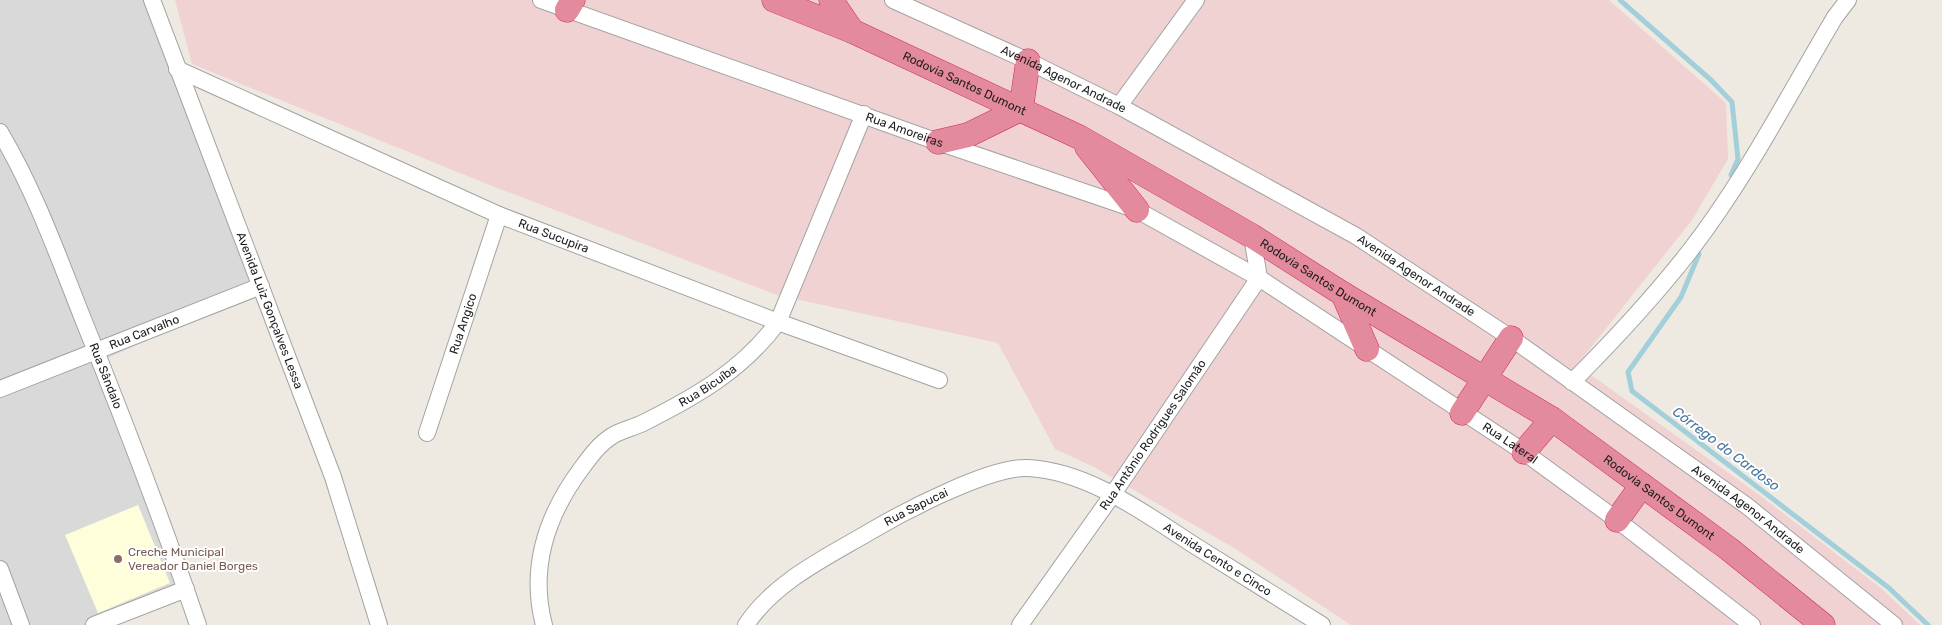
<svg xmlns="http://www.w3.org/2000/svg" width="1942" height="625" font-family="Rubik,sans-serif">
	<rect width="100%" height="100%" fill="#eeeae2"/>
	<path fill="#dad9d9" d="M0,0H144L175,75L258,290L97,363L183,587L85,625H0Z"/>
	<path fill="#efd2d1" d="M175,0H1609L1726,103L1728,159L1692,220L1577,365L1758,494L1882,589L1920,625H1351L1234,548L1094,467L1055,449L998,343L777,295L492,186L192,64Z"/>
	<path fill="#fefeda" d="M138,505L170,583L98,613L65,535Z"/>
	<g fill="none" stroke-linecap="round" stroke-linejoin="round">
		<path stroke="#a3cfdb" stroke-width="5" d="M1620,0L1711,80L1732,102L1738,159L1731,175
			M1699,254L1681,297L1628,372L1632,391L1889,588L1928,625"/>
		<g stroke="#a3a3a3" stroke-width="18">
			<g id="minor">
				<path id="s1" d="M152,0L333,477L379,625"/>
				<path id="s2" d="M541,0L938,142L1137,210L1259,278L1524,452L1617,520L1752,625"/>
				<path id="s3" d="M893,0L1028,61L1119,106L1356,236L1511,338L1747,506L1894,625"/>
				<path id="s4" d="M177,69L499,215L778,322L939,380"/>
				<path d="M1119,106L1196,0"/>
				<path id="s5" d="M0,132C35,191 58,256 83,319C124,420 163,522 198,625"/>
				<path d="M1572,382C1613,341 1653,298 1689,252C1745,180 1788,96 1835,17L1848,0"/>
				<path id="s6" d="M0,389L261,286"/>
				<path id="s7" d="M427,433L499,215"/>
				<path d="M0,569L21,625"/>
				<path d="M94,625L186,589"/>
				<path id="s8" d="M544,625C529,568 547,515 581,469C589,458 599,444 612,436C621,430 633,428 643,423C695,397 743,370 778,322L864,114"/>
				<path id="s9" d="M746,625C775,581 827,557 871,531C905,511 991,466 1028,468C1089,471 1147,515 1197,547C1239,573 1280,599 1322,625"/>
				<path id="s10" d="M1020,625L1113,494L1259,278L1252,236"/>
			</g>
		</g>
		<g stroke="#d42665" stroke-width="25">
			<g id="highway">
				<path id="s11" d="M774,0L852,31L1079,137L1252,236L1343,294L1552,419L1729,549L1823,625"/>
				<path d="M831,0L852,31"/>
				<path d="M567,10L573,0"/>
				<path d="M938,142L968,135L1021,109L1028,61"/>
				<path d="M1087,147L1137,210"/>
				<path d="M1343,294L1367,349"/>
				<path d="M1462,413L1511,338"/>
				<path d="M1524,452L1552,419"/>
				<path d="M1617,520L1642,485"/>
			</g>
		</g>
		<use href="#minor" stroke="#fff" stroke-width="16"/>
		<use href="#highway" stroke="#e48a9d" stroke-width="24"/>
	</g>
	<circle fill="#8d6e63" stroke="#fff" stroke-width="2" cx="118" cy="559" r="5"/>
	<g text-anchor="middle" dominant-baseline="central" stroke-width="4" stroke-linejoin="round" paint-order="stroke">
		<g font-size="12" fill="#1c1c1c" stroke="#fff">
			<text stroke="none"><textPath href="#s3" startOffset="188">Avenida Agenor Andrade</textPath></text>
			<text stroke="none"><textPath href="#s11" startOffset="208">Rodovia Santos Dumont</textPath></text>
			<text stroke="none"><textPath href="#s2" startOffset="386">Rua Amoreiras</textPath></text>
			<text stroke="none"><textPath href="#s4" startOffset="412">Rua Sucupira</textPath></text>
			<text stroke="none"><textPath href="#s3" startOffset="592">Avenida Agenor Andrade</textPath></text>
			<text stroke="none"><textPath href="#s11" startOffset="612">Rodovia Santos Dumont</textPath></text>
			<text stroke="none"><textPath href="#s1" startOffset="332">Avenida Luiz Gonçalves Lessa</textPath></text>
			<text stroke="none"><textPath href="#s7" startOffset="115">Rua Angico</textPath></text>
			<text stroke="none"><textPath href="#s6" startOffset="155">Rua Carvalho</textPath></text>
			<text stroke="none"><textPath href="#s5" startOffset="266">Rua Sândalo</textPath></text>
			<text stroke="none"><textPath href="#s8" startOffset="320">Rua Bicuíba</textPath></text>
			<text stroke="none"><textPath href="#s10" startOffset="232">Rua Antônio Rodrigues Salomão</textPath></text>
			<text stroke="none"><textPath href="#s2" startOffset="1072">Rua Lateral</textPath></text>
			<text stroke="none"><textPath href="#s11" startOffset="1018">Rodovia Santos Dumont</textPath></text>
			<text stroke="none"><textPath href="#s9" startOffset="209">Rua Sapucai</textPath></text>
			<text stroke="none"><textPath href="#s3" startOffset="998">Avenida Agenor Andrade</textPath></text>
			<text stroke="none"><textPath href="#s9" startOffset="541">Avenida Cento e Cinco</textPath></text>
		</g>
		<g font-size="12" fill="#785e54" stroke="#fff" text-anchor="start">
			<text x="128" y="552">Creche Municipal<tspan x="128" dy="14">Vereador Daniel Borges</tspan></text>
		</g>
		<g font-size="14" font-style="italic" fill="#4877a2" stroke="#fff">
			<text transform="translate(1726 449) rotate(37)">Córrego do Cardoso</text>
		</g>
	</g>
</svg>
